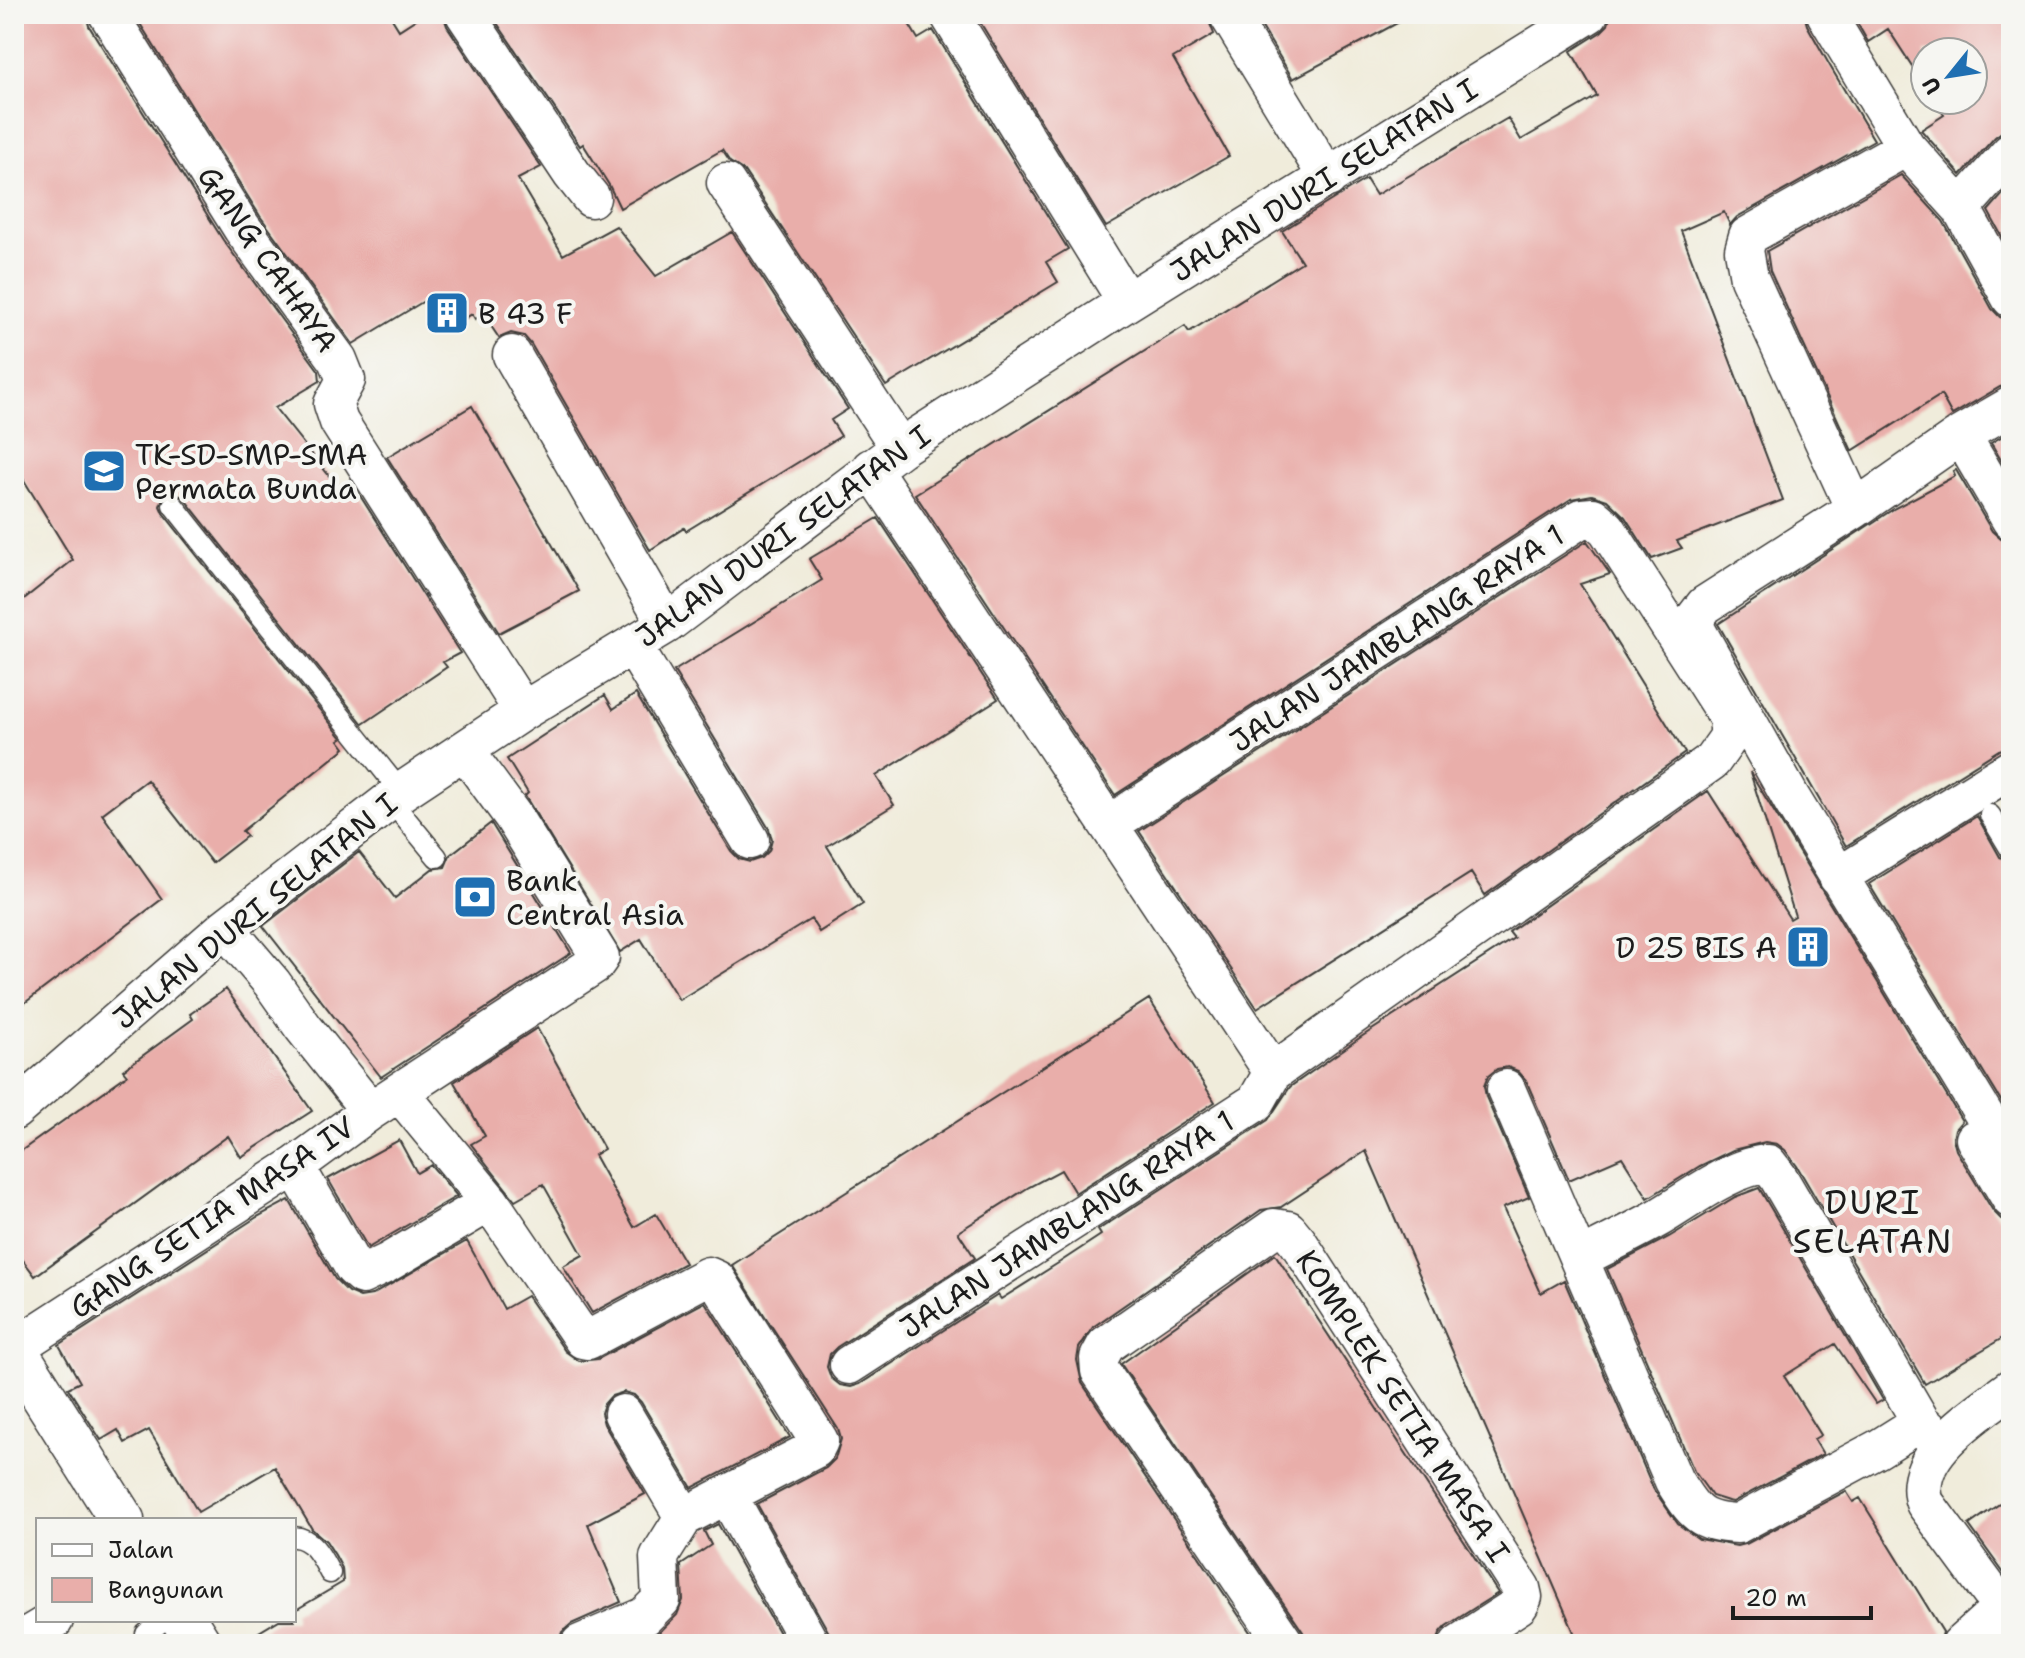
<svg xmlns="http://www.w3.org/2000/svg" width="2025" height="1658" font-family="'Shantell Sans',sans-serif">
	<rect width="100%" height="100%" fill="#f6f6f2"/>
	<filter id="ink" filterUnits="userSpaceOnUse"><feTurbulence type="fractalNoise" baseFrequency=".0125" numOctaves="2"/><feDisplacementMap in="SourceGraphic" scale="16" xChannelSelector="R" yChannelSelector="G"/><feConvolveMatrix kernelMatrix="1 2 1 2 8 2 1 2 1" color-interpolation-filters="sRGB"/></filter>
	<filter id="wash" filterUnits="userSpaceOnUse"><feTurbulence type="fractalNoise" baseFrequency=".006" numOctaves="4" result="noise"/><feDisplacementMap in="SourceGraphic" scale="32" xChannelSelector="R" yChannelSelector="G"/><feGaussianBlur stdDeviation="1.8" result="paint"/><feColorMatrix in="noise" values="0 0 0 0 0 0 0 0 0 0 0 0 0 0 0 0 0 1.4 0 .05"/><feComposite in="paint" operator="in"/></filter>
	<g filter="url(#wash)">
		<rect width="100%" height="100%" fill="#f0ecdb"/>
		<g id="blocks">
			<path fill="#e9aeaa" d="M14,14H86L89,26L223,240L319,371L320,381L275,408L338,487L350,480L460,653L443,662L447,667L363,724L183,497L172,492L164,495L160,506L163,513L342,738L339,740L345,748L242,831L247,836L212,863L147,780L102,814L162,899L14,1011V607L73,560L14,464Z
				M134,14H389L399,30L424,14H443L447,26L541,167L518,179L563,255L616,226L656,276L732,232L848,409L831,420L841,436L686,531L684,528L650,550L531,344L524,336L511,333L499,338L483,314L475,319L472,314L444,332L424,301L353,344L260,216Z
				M491,14H903L918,39L933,30L1068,249L1046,262L1058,282L886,386L744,171L730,162L722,150L620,208L609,185L583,144L580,146Z
				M975,14H1206L1214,34L1173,58L1229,156L1106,227Z
				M1254,14H1414L1293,79Z
				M1611,14H1804L1807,25L1830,66L1874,140L1737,217L1730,225L1724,212L1681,231L1783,500L1677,541L1682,548L1652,559L1625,517L1607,500L1592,495L1571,499L1115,795L915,494L1185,326L1189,332L1302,262L1282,231L1366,179L1376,195L1508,118L1521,140L1597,96L1571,51L1601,32L1608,25Z
				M1852,14H2011V131H2003L1995,137L1961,175L1921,130L1944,115L1934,100H1973V52H1925V86L1888,29L1868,42Z
				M1901,175L1943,221L1992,309L2000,317L2011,320V384L2000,387L1952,415L1941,395L1852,451L1770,271L1767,251Z
				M2011,185V253L1988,211Z
				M472,406L579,591L499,633L387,457Z
				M2011,431V477L1991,443Z
				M1956,470L1992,531L2001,539L2011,542V747L1999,750L1846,846L1718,624L1895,508L1955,476L1953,471Z
				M878,518L998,699L876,776L894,805L827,846L863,904L819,932L811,919L679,1000L641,939L620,952L525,796L528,793L507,759L605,695L613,709L636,694L731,851L739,859L750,862L762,858L769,851L772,840L769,829L674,671L822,580L809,559Z
				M1587,541L1610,574L1580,584L1685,753L1485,895L1471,873L1257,1008L1139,831Z
				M1750,772L1962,1121L1955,1129L1953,1139L1956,1150L1993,1211L2001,1219L2011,1221V1333L1925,1384L1797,1166L1785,1150L1777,1144L1765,1142L1733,1150L1700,1166L1648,1198L1622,1157L1569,1180L1526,1080L1518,1071L1508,1067L1497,1069L1488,1076L1484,1086L1486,1097L1529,1197L1503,1208L1541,1293L1564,1280L1654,1490L1678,1524L1699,1539L1737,1546L1748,1543L1846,1491L1853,1502L1860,1498L1943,1632L1940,1644H1579L1366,1151L1281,1207L1261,1210L1093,1327L1079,1348L1077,1360L1082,1383L1258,1644H832L829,1633L757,1504L826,1468L835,1459L841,1439L838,1429L732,1265L1149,999L1215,1102L1075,1193L1061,1170L1029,1187L958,1232L975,1258L837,1347L830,1354L827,1367L831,1378L840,1385L851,1387L860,1384L998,1295L1001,1299L1060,1262L1101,1235L1098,1230L1268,1120L1290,1087L1361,1037L1514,938L1509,932L1708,791L1790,919L1795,916Z
				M1977,816L2000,857L2011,863V1117L1869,884Z
				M491,823L571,953L381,1077L263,926L359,852L395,898L432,869L445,867L450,855Z
				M226,989L312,1111L241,1157L228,1136L35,1276L14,1248V1156L127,1075L123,1070L193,1019L190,1014Z
				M537,1028L604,1149L594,1155L634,1227L656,1214L685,1263L592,1313L563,1266L583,1255L543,1184L515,1200L471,1144L485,1136L454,1082Z
				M399,1140L417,1173L431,1165L457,1196L368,1248L328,1179Z
				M1759,1188L1883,1400L1876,1404L1835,1344L1784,1376L1821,1435L1814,1439L1823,1454L1733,1502L1728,1501L1712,1496L1694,1471L1607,1269L1669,1237L1735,1197Z
				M289,1200L335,1279L348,1292L360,1297L372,1295L467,1241L504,1309L527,1296L565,1351L579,1361L598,1359L705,1302L790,1437L692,1488L641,1402L634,1395L624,1392L611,1396L604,1404L601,1413L604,1424L645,1494L588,1524L621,1602L571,1624L562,1632L558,1644H239L279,1620H294V1611L343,1582L342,1568L335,1555L326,1541L312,1529L275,1467L198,1512L149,1430L125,1443L118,1430L101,1440L68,1388L80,1382L59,1345L257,1217Z
				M1275,1254L1498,1593L1446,1626L1440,1633L1437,1644H1307L1303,1632L1121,1364Z
				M2011,1496V1583L1969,1525Z
				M718,1524L785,1644H636L660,1632L677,1615L683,1600L681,1565L711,1545L704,1531Z"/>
		</g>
	</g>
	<g filter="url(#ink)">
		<use href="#blocks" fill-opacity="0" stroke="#3c3b39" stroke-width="2"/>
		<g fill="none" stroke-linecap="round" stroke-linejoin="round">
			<g stroke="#3c3b39" stroke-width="23">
				<path id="service" d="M173,505L401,792
					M391,801L437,857
					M1990,815L2011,850
					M294,1537C313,1538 322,1558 330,1573
					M146,1634L163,1620"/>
			</g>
			<g stroke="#3c3b39" stroke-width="41">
				<path id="minor" d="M108,14L242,228L338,360L346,380L333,404L339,422L523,711
					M465,14L572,174L591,198
					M949,14L1127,302
					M1228,14L1328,178
					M1826,14L1906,147L1961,208L2011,298
					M726,183L900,448
					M1961,208L2011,152
					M512,355L667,624
					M2011,406L1961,435L1855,509L1705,605L1695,618L1694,626L1792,800L2011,1159
					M1961,435L2011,520
					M871,468L1273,1072
					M1855,509L1749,278L1744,250L1748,236L1906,147
					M633,646L750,840
					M1838,877L2011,769
					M225,928L272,983L303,1027L370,1111
					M1506,1089L1674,1481C1694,1513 1699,1522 1738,1524L1878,1449L1921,1422
					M399,1092L490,1202
					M14,1111L225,928L401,792L523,711L667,624L900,448L1127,302L1589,14
					M1975,1139L2011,1199
					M295,1166L354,1268L362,1275L387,1263L490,1202L583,1339L588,1340L708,1276L717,1280L819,1441L815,1449L684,1517L623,1414
					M1581,1258C1606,1245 1633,1232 1658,1218C1689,1200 1732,1166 1768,1164L1778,1177L1921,1422L1942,1442
					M14,1348L295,1166L370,1111L595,964L600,957L512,815L465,751
					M849,1365L1256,1102L1273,1072L1712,761L1729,737V719L1607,529L1593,517L1582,518L1110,824
					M2011,1388C1979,1413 1908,1455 1925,1503L2011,1620
					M728,1496L810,1644
					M14,1644L54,1620
					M580,1644L645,1616L661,1600L659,1557L684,1517
					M1285,1644L1100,1371L1099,1358L1106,1345L1274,1228L1288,1230L1298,1242L1521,1588L1523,1597L1519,1605L1459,1644
					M1961,1644L2001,1608"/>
			</g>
			<g stroke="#3c3b39" stroke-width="47">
				<path id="tertiary" d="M14,1349L122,1520
					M184,1620L199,1644"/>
			</g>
			<use href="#service" stroke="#fff" stroke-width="20"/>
			<use href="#minor" stroke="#fff" stroke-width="38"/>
			<use href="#tertiary" stroke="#fff" stroke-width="44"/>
		</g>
	</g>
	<defs>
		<g id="building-square" transform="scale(2.3)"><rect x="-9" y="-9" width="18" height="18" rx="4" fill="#1f6fb2" stroke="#f6f6f2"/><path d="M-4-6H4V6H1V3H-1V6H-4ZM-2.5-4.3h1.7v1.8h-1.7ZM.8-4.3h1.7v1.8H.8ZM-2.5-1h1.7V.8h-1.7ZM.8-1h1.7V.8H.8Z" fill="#fff"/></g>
		<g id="school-square" transform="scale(2.3)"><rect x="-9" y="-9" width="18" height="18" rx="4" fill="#1f6fb2" stroke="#f6f6f2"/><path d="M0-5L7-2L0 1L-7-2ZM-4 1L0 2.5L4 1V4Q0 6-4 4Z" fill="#fff"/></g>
		<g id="bank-square" transform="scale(2.3)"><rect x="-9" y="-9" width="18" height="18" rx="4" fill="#1f6fb2" stroke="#f6f6f2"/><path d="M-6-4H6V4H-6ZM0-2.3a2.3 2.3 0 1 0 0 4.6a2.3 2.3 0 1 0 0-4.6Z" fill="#fff"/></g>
	</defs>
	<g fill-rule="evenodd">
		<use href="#building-square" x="447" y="313"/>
		<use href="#school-square" x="104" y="471"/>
		<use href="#bank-square" x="475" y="897"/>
		<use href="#building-square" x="1808" y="947"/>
	</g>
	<g text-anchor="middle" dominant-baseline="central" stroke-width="8" stroke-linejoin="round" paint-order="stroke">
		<g font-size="30" fill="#1c1c1c" stroke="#f6f6f2">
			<text transform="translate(1324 180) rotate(-32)">JALAN DURI SELATAN I</text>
			<text transform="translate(268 259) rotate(55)">GANG CAHAYA</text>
			<text transform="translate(783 536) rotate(-36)">JALAN DURI SELATAN I</text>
			<text transform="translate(1397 638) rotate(-33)">JALAN JAMBLANG RAYA 1</text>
			<text transform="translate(255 911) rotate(-39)">JALAN DURI SELATAN I</text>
			<text transform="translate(212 1217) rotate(-34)">GANG SETIA MASA IV</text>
			<text transform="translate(1067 1224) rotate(-33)">JALAN JAMBLANG RAYA 1</text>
			<text transform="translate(1403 1406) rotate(57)">KOMPLEK SETIA MASA I</text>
		</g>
		<g font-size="30" fill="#1c1c1c" stroke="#f6f6f2" text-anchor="start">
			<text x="478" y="313">B 43 F</text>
			<text x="135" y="454">TK-SD-SMP-SMA<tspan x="135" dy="34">Permata Bunda</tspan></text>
			<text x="506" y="880">Bank<tspan x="506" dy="34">Central Asia</tspan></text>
			<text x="1777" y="947" text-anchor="end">D 25 BIS A</text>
		</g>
		<g font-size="34" letter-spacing="2" fill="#1c1c1c" stroke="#f6f6f2">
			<text x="1873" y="1202">DURI<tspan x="1873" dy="39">SELATAN</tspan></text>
		</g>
	</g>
	<rect width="2025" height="1658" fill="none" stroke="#f6f6f2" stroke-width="48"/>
	<rect x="36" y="1518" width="260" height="104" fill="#f6f6f2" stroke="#9f9f9c" stroke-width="2"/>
	<rect x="52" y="1544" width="40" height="12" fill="#ffffff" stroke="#9f9f9c" stroke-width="2"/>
	<text x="108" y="1558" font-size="24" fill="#1c1c1c">Jalan</text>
	<rect x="52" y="1578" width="40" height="24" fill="#e9aeaa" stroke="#9f9f9c" stroke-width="2"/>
	<text x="108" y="1598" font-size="24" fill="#1c1c1c">Bangunan</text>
	<g transform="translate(1949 76) rotate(240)"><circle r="38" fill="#f6f6f2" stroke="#9f9f9c" stroke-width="2"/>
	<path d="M0-6L14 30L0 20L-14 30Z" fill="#1f6fb2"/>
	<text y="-12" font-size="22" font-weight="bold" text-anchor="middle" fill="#1c1c1c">U</text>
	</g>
	<path d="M1733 1606v12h138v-12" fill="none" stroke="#1c1c1c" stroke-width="4"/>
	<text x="1745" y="1606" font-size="24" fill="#1c1c1c" stroke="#f6f6f2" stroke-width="6" paint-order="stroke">20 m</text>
</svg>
